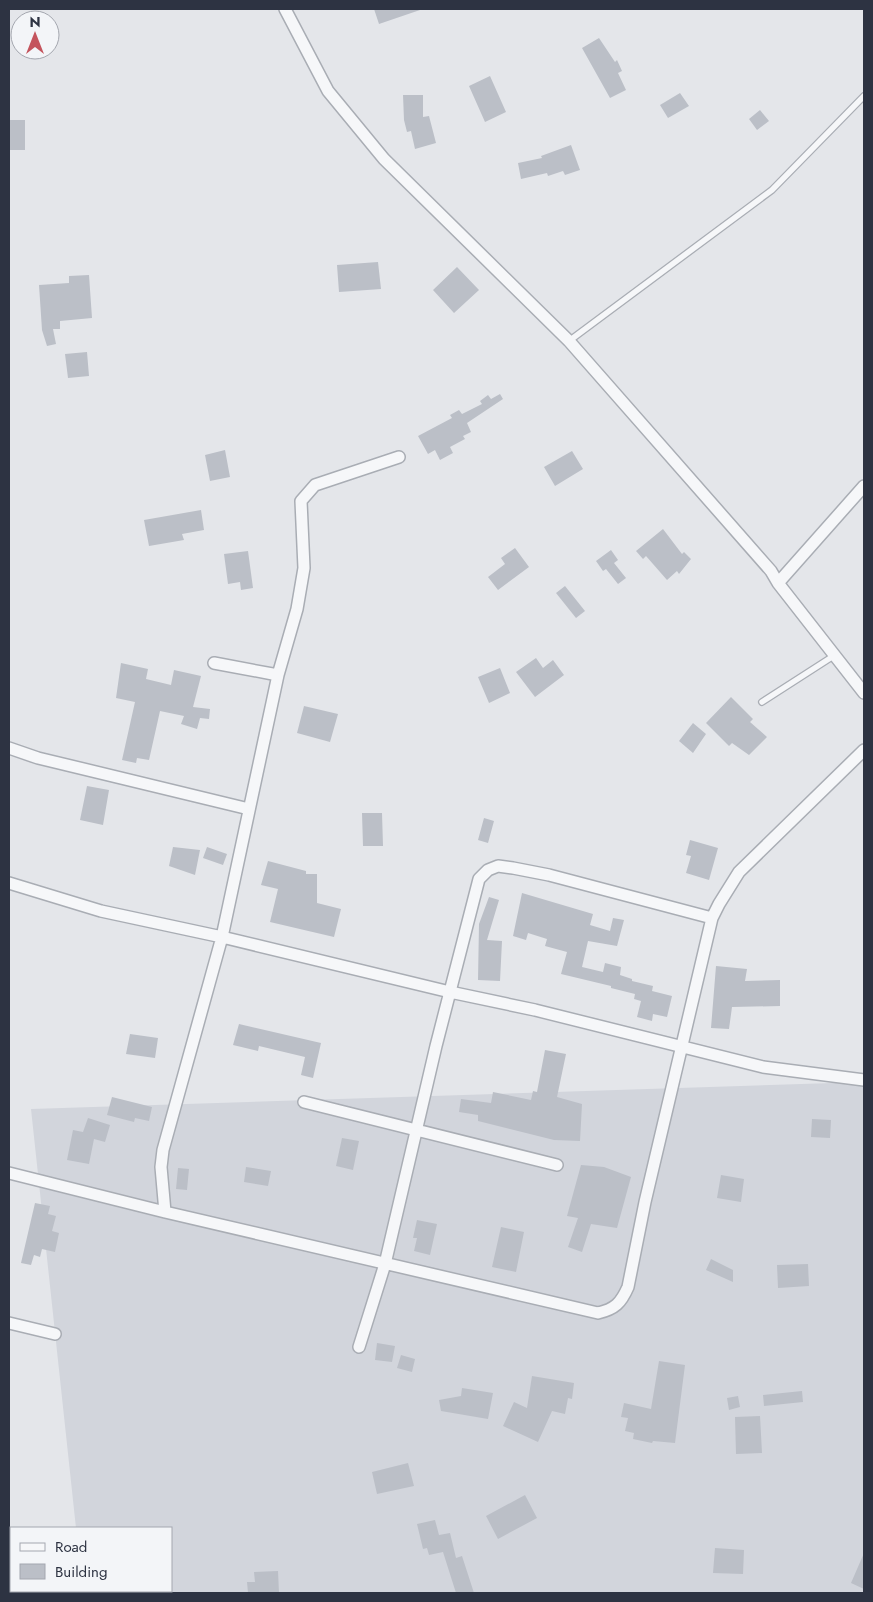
<svg xmlns="http://www.w3.org/2000/svg" width="873" height="1602" font-family="Jost,sans-serif">
	<rect width="100%" height="100%" fill="#e4e6ea"/>
	<path fill="#d2d5dc" d="M864,1082V1593H83V1591H171V1528H76L31,1109Z"/>
	<path fill="#bbbfc7" d="M374,9H419L420,10L379,24Z
		M599,38L615,62L617,60L622,71L618,73L626,90L610,98L582,48Z
		M490,76L506,112L485,122L469,86Z
		M680,93L689,106L668,118L660,105Z
		M403,95H423V117L429,116L436,143L415,149L411,131L407,132L404,120Z
		M760,110L769,121L757,130L749,119Z
		M9,120H25V150H9Z
		M571,145L580,170L565,175L563,171L548,176L547,173L521,179L518,163L542,158L541,156Z
		M378,262L381,289L339,292L337,265Z
		M457,267L479,290L454,313L433,290Z
		M89,275L92,318L60,321V329H53L56,344L47,346L42,330L39,285L69,283V276Z
		M87,352L89,376L68,378L65,354Z
		M500,394L503,399L467,423L471,432L463,436L465,439L450,447L453,453L440,460L435,450L428,454L418,436L452,418L450,415L459,410L462,414L482,404L480,401L488,395L491,399Z
		M225,450L230,477L210,481L205,455Z
		M572,451L583,469L555,486L544,467Z
		M201,510L204,530L182,534L184,540L149,546L144,520Z
		M663,529L682,554L684,552L691,559L679,574L677,571L667,580L646,556L643,559L636,551Z
		M515,548L529,567L498,590L488,577L505,564L501,558Z
		M611,550L618,560L614,563L626,578L618,584L606,569L603,571L596,561Z
		M248,551L253,588L241,590L240,582L228,584L224,554Z
		M565,586L585,611L576,618L556,593Z
		M536,658L543,668L553,660L564,675L535,697L516,672Z
		M121,663L148,669L146,679L171,685L174,670L201,676L193,707L210,709L209,719L200,718L197,729L181,724L184,716L160,711L149,760L137,758L136,763L122,760L135,702L116,698Z
		M500,668L510,693L489,703L478,677Z
		M731,697L753,719L750,722L767,737L749,755L732,743L729,746L706,723Z
		M304,706L338,714L330,742L297,733Z
		M693,723L706,734L693,753L679,741Z
		M87,786L109,790L103,825L80,820Z
		M362,813H382L383,846H363Z
		M484,818L494,821L488,843L478,840Z
		M690,840L718,848L709,880L686,873L691,856L686,855Z
		M173,847L200,850L195,875L169,866Z
		M207,847L227,854L223,865L203,858Z
		M268,861L306,871V874H317V903L341,909L334,937L270,922L278,889L261,885Z
		M522,893L593,914L590,925L610,931L613,918L624,920L617,946L588,941L582,967L603,972L605,963L621,967L620,975L632,979V981L653,986L652,991L672,996L667,1017L653,1014L652,1021L637,1017L641,1001L634,999L635,994L611,988V986L561,974L567,952L545,946L547,939L528,933L526,940L513,936Z
		M489,897L499,900L487,940L502,941L500,981L478,980L479,924Z
		M716,966L747,969L745,981L780,980V1006L732,1007L729,1029L711,1028Z
		M239,1024L321,1043L313,1078L301,1075L305,1057L259,1046L258,1051L233,1045Z
		M130,1034L158,1038L155,1058L126,1054Z
		M545,1050L566,1054L557,1097L582,1104L580,1141L554,1140L478,1121V1115L459,1112L461,1099L491,1103L493,1092L531,1100L533,1091L537,1092Z
		M112,1097L152,1107L149,1121L135,1118L134,1122L107,1115Z
		M88,1118L110,1125L105,1142L94,1139L89,1164L67,1160L73,1130L83,1132Z
		M812,1119L831,1120L830,1138L811,1137Z
		M342,1138L359,1141L353,1170L336,1166Z
		M581,1165L604,1167L631,1177L617,1228L591,1224L582,1252L568,1247L578,1218L567,1216Z
		M246,1167L271,1171L268,1186L244,1182Z
		M178,1168L189,1169L187,1190L176,1189Z
		M721,1175L744,1179L741,1202L717,1198Z
		M35,1203L50,1206L48,1214L56,1216L52,1231L59,1233L55,1252L42,1249L40,1257L34,1255L31,1265L21,1263Z
		M417,1220L437,1224L430,1255L414,1251L417,1238H413Z
		M501,1227L524,1232L516,1272L492,1267Z
		M711,1259L733,1270V1282L706,1270Z
		M808,1264L809,1286L778,1288L777,1265Z
		M377,1343L395,1346L392,1362L375,1360Z
		M401,1355L415,1359L412,1372L397,1368Z
		M659,1361L685,1365L675,1443L653,1441L652,1443L633,1439L634,1433L625,1431L628,1418L621,1417L624,1403L651,1409Z
		M532,1376L574,1383L572,1399L568,1398L565,1414L552,1411L538,1442L503,1426L514,1402L527,1408Z
		M462,1388L493,1393L488,1419L441,1411L439,1400L461,1396Z
		M802,1391L803,1402L764,1406L763,1395Z
		M738,1396L740,1407L729,1410L727,1398Z
		M760,1416L762,1453L736,1454L735,1417Z
		M408,1463L414,1486L377,1494L372,1472Z
		M525,1495L537,1518L498,1539L486,1516Z
		M435,1520L439,1535L450,1533L456,1558L462,1556L474,1593H456L443,1552L429,1555L427,1548L423,1549L417,1524Z
		M715,1548L744,1550L743,1574L713,1573Z
		M864,1553V1589L851,1583Z
		M278,1571L279,1593H248L247,1582H255L254,1572Z"/>
	<g fill="none" stroke-linecap="round" stroke-linejoin="round">
		<g stroke="#a9adb4" stroke-width="8">
			<path id="lane" d="M569,341L772,190L864,96
				M762,702L835,655"/>
		</g>
		<g stroke="#a9adb4" stroke-width="14">
			<path id="street" d="M285,9L328,91L384,159L569,341L771,571L778,583L864,693
				M778,583L864,486
				M214,663L278,675
				M9,748L38,758L249,809
				M9,883L101,911L222,937L450,992L535,1010L763,1067L864,1080
				M304,1102L557,1165
				M9,1173L165,1212L598,1313C615,1309 621,1303 628,1287L645,1202L712,918L719,904L739,872L864,750
				M165,1212L161,1167L163,1150L222,937L278,675L297,609L304,568L301,501L315,485L399,457
				M9,1323L55,1334
				M359,1347L385,1264L436,1046L479,879L488,870L498,866L513,868L549,875L712,918"/>
		</g>
		<use href="#lane" stroke="#f6f7f9" stroke-width="5.5"/>
		<use href="#street" stroke="#f6f7f9" stroke-width="11"/>
	</g>
	<rect width="873" height="1602" fill="none" stroke="#2d3342" stroke-width="20"/>
	<rect x="10" y="1527" width="162" height="65" fill="#f3f5f8" stroke="#a4a7af"/>
	<rect x="20" y="1543" width="25" height="8" fill="#f6f7f9" stroke="#a4a7af"/>
	<text x="55" y="1552" font-size="15" fill="#2d3342">Road</text>
	<rect x="20" y="1564" width="25" height="15" fill="#bbbfc7" stroke="#a4a7af"/>
	<text x="55" y="1577" font-size="15" fill="#2d3342">Building</text>
	<g transform="translate(35 35)"><circle r="24" fill="#f3f5f8" stroke="#a4a7af"/>
	<path d="M0-4L9 19L0 12L-9 19Z" fill="#c4545d"/>
	<text y="-8" font-size="14" font-weight="bold" text-anchor="middle" fill="#2d3342">N</text>
	</g>
</svg>
